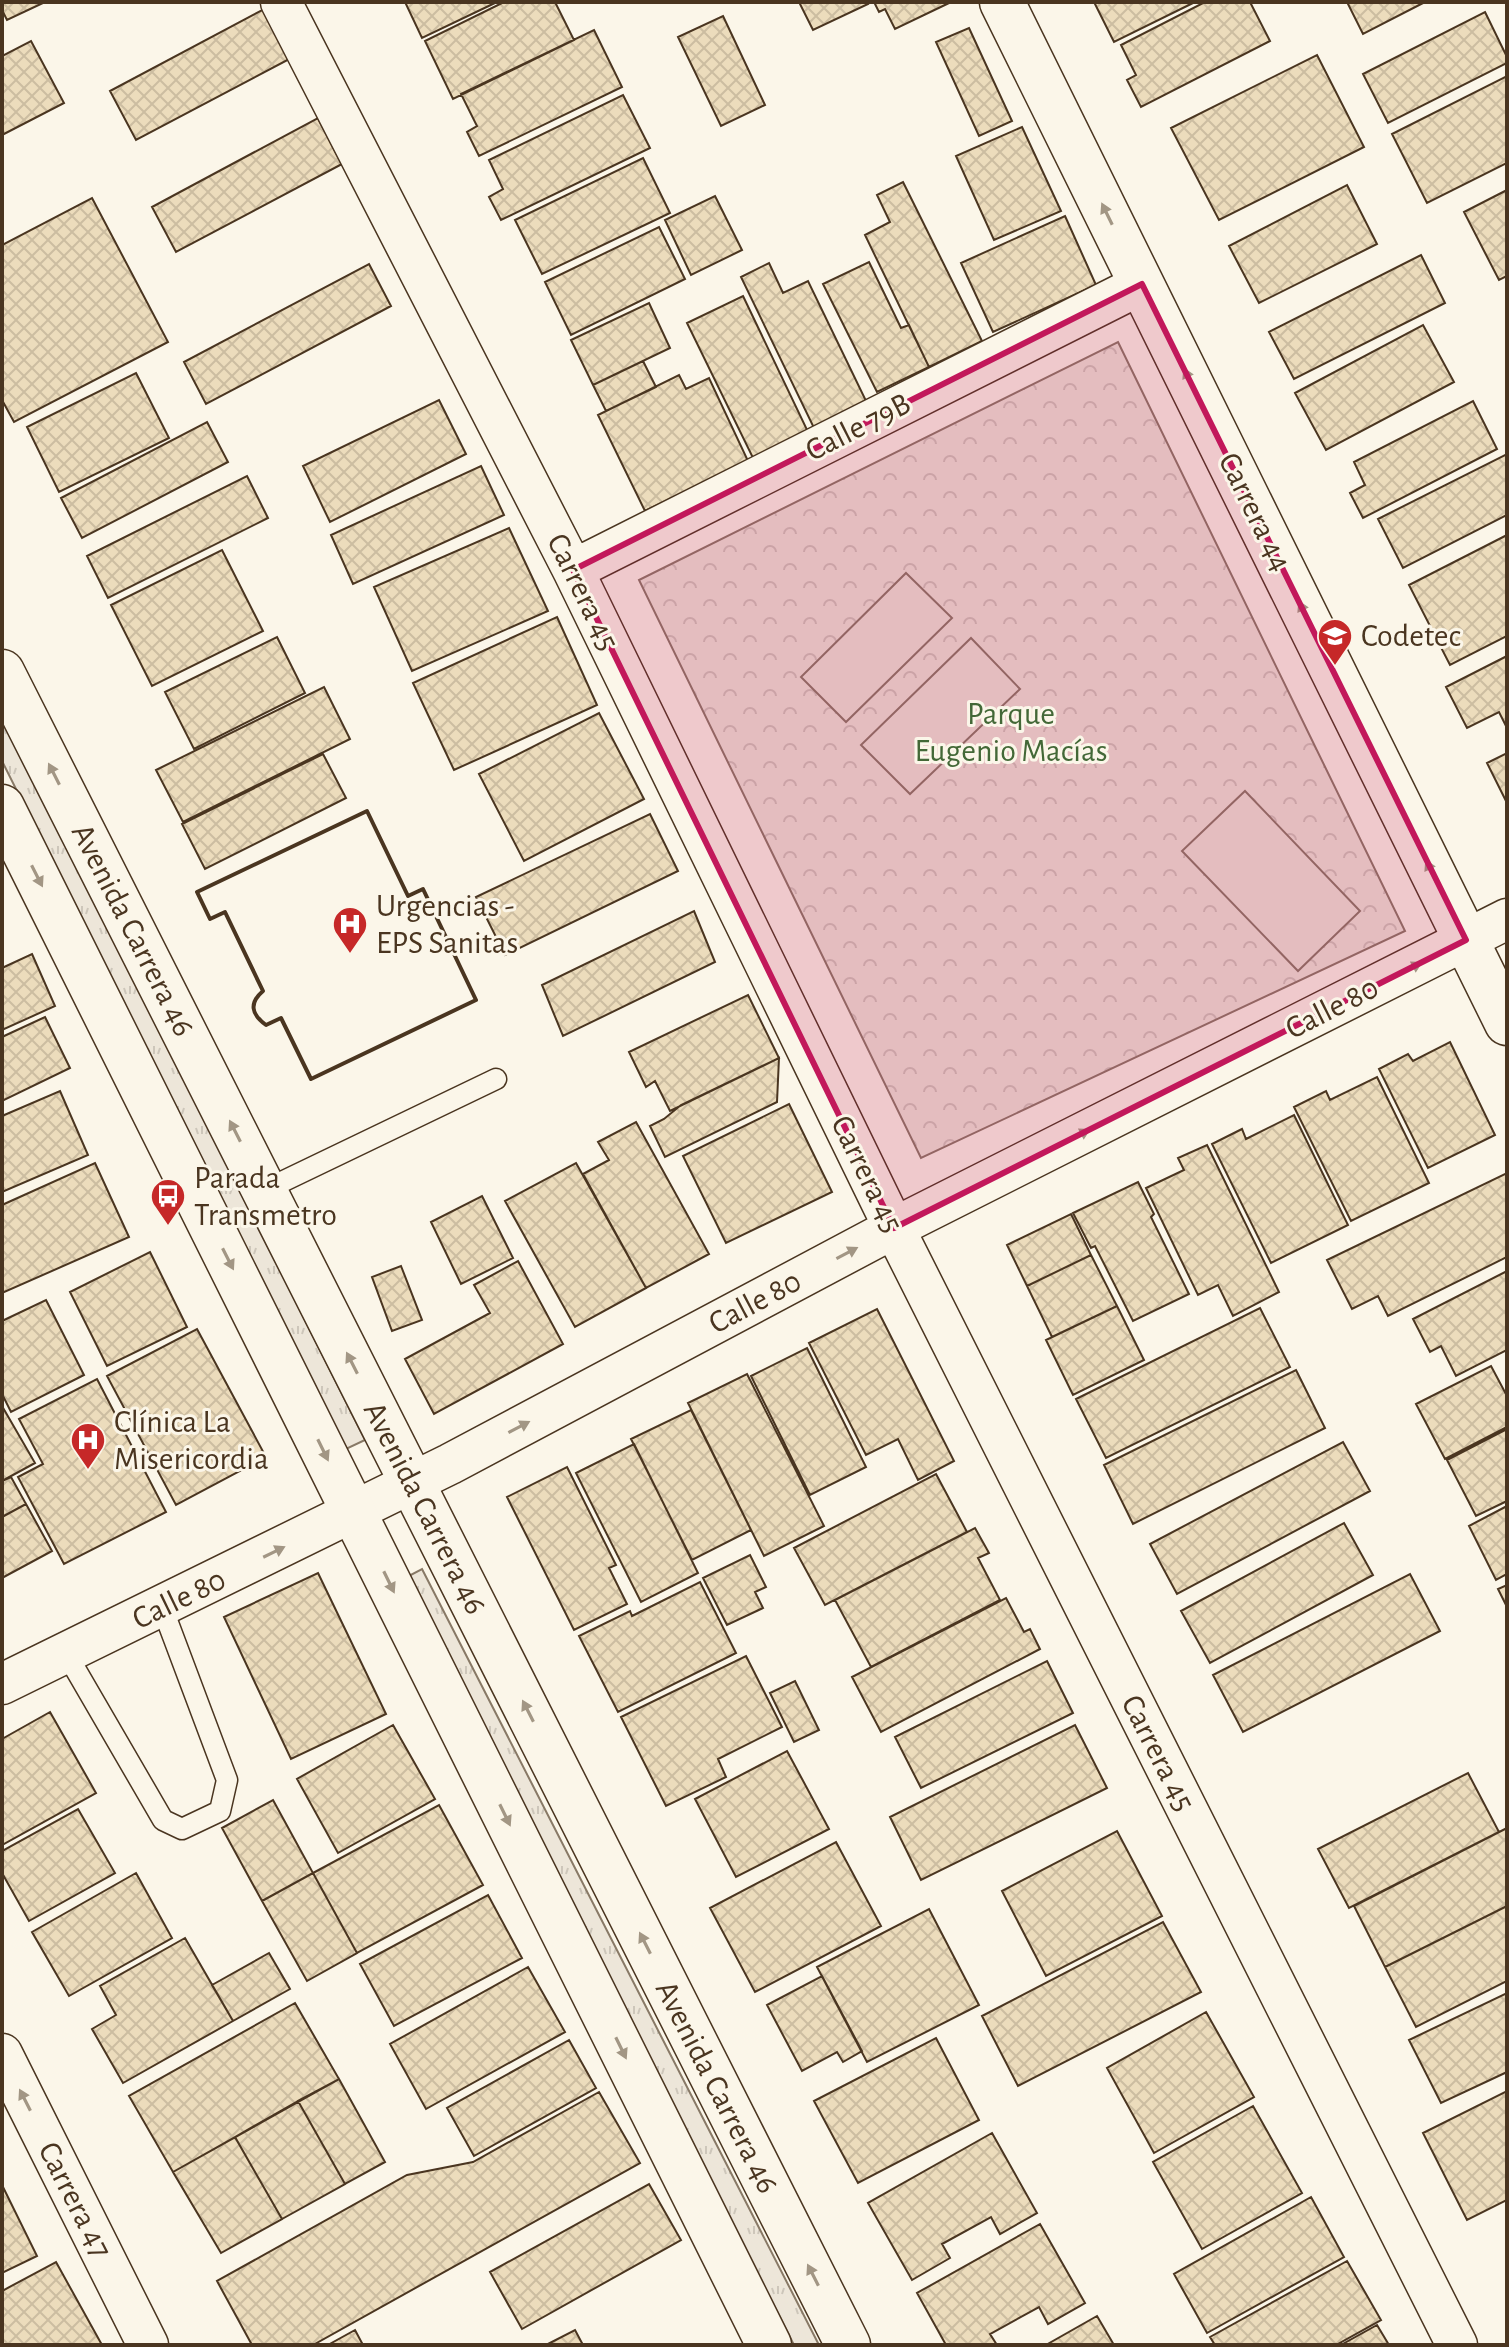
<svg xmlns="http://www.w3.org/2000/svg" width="1509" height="2347" font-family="'Alegreya Sans',sans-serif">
	<defs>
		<pattern id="grass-tufts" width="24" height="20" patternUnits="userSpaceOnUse" patternTransform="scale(2)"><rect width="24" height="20" fill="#ede6d9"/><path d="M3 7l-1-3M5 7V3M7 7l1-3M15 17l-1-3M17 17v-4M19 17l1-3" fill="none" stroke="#cdc6ba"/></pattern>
		<pattern id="forest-crowns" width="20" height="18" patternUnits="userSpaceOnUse" patternTransform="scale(2)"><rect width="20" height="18" fill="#ede6d9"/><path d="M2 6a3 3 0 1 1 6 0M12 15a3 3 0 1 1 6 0" fill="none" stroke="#cdc6ba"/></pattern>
		<pattern id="building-cross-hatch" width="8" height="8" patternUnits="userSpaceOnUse" patternTransform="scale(2)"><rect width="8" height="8" fill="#ecdcbc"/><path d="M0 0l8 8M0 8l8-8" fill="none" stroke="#ccbda1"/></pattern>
	</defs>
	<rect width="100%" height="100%" fill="#fbf6e9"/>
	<path fill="url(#grass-tufts)" stroke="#887966" stroke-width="2" d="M2,715L365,1440L346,1449L2,761Z
		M422,1569L819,2345H794L403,1579Z"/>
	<path fill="url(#forest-crowns)" stroke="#887966" stroke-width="2" d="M1118,342L1405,931L921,1158L639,580Z"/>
	<path fill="#ede6d9" stroke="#887966" stroke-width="2" d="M906,573L952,618L846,722L801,677Z
		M971,638L1020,689L910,794L861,745Z
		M1245,791L1360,911L1298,971L1182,851Z"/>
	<path fill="url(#building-cross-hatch)" stroke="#4a3520" stroke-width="2" d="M2,2H45L7,20L2,10Z
		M405,2H497L422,38Z
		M504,2H555L574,40L453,99L425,41Z
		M799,2H867L868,4L813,30Z
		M874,2H949V3L895,29L885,9L879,12Z
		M1094,2H1195L1114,42Z
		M1205,2H1250L1270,41L1141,107L1127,80L1136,75L1121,45Z
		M1347,2H1425L1363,34Z
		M268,7L295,56L136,140L110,91Z
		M1485,12L1507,57V63L1388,123L1363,74Z
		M723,16L765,105L721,126L678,37Z
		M969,28L1012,121L979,136L936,42Z
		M594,30L622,87L479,156L467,132L477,126L461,94Z
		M31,41L64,103L2,135V56Z
		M1317,55L1364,147L1219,220L1171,128Z
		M1507,76V163L1427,203L1392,134Z
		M623,95L650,148L501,220L489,197L503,189L489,160Z
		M318,118L342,164L176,252L152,207Z
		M1022,127L1061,211L994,240L956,156Z
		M643,158L670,213L542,274L515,220Z
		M903,182L982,341L929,367L865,235L890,222L877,195Z
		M1347,185L1377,244L1259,303L1229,246Z
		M1507,190V276L1499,280L1464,212Z
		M715,196L742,250L691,275L665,220Z
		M92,198L168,342L14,422L2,400V245Z
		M1065,216L1096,285L993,332L961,263Z
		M659,227L685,279L571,335L545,282Z
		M1421,255L1445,303L1294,379L1269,332Z
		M869,262L901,328L909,325L929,367L877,392L823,284Z
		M769,263L783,293L808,281L867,403L814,428L741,277Z
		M369,264L391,306L206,404L184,362Z
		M743,296L809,434L754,460L687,323Z
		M649,303L670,348L593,385L571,340Z
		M1423,325L1454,382L1326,450L1295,393Z
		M643,361L656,387L606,411L593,385Z
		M136,373L169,438L59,492L27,427Z
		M679,375L686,389L709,378L748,461L645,511L598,415Z
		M439,400L466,454L330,522L303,466Z
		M1473,401L1497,449L1363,518L1350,493L1365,485L1354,462Z
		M207,422L228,462L82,538L61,498Z
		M1507,454V515L1403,568L1378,519Z
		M481,466L504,515L353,584L331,535Z
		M247,476L268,518L108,598L87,556Z
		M509,528L548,611L412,671L374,587Z
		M1507,535V636L1450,665L1409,585Z
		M222,550L263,631L152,686L111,605Z
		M557,617L597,705L454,770L413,683Z
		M277,637L305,693L194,749L165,692Z
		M1507,656V728L1499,712L1467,728L1446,687Z
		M324,687L350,739L183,822L156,770Z
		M599,713L644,799L524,861L479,774Z
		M1507,753V803L1487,763Z
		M323,754L346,798L205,869L182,824Z
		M650,814L678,871L505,955L476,897Z
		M694,911L715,962L563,1036L542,985Z
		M32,954L55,1006L2,1030V968Z
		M748,995L779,1058L670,1111L655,1081L646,1087L629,1052Z
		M45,1017L70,1068L2,1101V1037Z
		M1450,1042L1495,1135L1428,1168L1379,1069L1408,1054L1413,1061Z
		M779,1058L777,1102L665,1157L650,1126L664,1119L681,1105Z
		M1377,1077L1429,1183L1351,1221L1294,1107L1326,1091L1330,1100Z
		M60,1091L88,1155L2,1192V1116Z
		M789,1104L832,1192L726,1243L683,1156Z
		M1294,1115L1348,1225L1271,1263L1212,1144L1242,1129L1246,1139Z
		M636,1122L709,1254L646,1288L583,1174L609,1160L598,1142Z
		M1207,1145L1279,1292L1233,1316L1218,1285L1198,1295L1146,1188L1184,1170L1178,1158Z
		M95,1163L129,1237L2,1293V1205Z
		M576,1163L646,1288L575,1327L505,1201Z
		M1507,1173V1257L1388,1316L1378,1296L1352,1309L1327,1260Z
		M1138,1182L1154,1214L1151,1217L1189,1294L1133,1321L1095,1246L1091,1248L1073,1213Z
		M482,1196L513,1258L461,1284L431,1222Z
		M1071,1214L1091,1255L1027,1286L1007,1245Z
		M150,1252L187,1327L107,1366L70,1292Z
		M1091,1255L1117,1306L1052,1337L1027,1286Z
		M518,1261L563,1344L434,1414L405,1359L490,1313L474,1285Z
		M401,1266L422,1320L392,1331L372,1277Z
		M1507,1271V1350L1456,1376L1441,1346L1430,1352L1413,1319Z
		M46,1300L84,1375L11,1412L2,1394V1321Z
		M1117,1306L1144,1360L1073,1395L1046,1340Z
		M1260,1308L1290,1367L1106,1458L1076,1399Z
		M877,1309L954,1461L918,1480L898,1439L866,1455L809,1343Z
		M197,1329L266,1457L176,1505L107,1376Z
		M807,1348L866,1467L810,1495L751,1376Z
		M1491,1366L1507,1396V1427L1445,1459L1416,1404Z
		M1296,1370L1325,1428L1133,1524L1104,1465Z
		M747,1374L824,1526L764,1556L688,1403Z
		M97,1379L166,1512L64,1564L18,1477L43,1464L19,1419Z
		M2,1406L35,1463L2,1481Z
		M691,1410L751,1530L692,1560L631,1439Z
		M1507,1429V1501L1476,1516L1447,1460Z
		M1343,1442L1370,1491L1177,1594L1150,1544Z
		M634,1444L698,1573L641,1602L576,1473Z
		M567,1467L616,1565L609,1568L627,1604L574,1630L507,1497Z
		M936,1474L967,1532L825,1605L794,1548Z
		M11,1477L26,1504L2,1517V1481Z
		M26,1504L52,1551L2,1578V1517Z
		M1507,1506V1574L1496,1580L1469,1526Z
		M1344,1523L1373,1575L1210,1663L1181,1611Z
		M975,1528L989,1553L978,1558L1000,1600L871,1667L835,1600Z
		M750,1555L766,1587L755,1592L763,1608L727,1625L703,1578Z
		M318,1573L386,1714L291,1759L224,1617Z
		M1410,1574L1440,1631L1243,1732L1213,1675Z
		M700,1582L736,1653L618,1712L579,1636L630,1611L632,1616Z
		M1507,1585V1607L1498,1589Z
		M1006,1598L1024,1632L1030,1629L1040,1649L881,1732L852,1677Z
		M746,1656L782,1727L718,1759L726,1777L666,1806L621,1717Z
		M1047,1661L1073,1713L921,1788L895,1737Z
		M795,1681L819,1730L794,1742L770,1693Z
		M50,1712L96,1793L2,1845V1739Z
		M393,1725L435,1799L338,1853L297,1779Z
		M1075,1725L1107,1788L921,1880L890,1817Z
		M787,1751L829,1829L736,1877L695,1799Z
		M1468,1773L1499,1832L1349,1908L1318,1849Z
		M273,1800L313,1873L262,1901L222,1828Z
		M439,1805L483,1885L357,1953L313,1873Z
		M78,1809L115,1873L29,1921L2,1873V1851Z
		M1507,1828V1906L1385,1967L1354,1906Z
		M1117,1831L1162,1916L1046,1976L1002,1891Z
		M836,1842L881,1926L755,1992L710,1908Z
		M136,1873L172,1938L69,1996L32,1932Z
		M313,1873L357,1953L307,1981L262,1901Z
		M488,1895L522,1958L394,2026L360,1964Z
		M1507,1906V1981L1416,2027L1385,1967Z
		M929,1909L979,2005L867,2062L817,1967Z
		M1163,1922L1201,1992L1018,2086L982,2016Z
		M185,1938L233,2021L123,2083L92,2029L116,2015L100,1986Z
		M269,1953L290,1989L233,2021L212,1985Z
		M528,1967L565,2032L426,2109L390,2044Z
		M822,1976L862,2051L843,2062L837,2052L802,2071L767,2005Z
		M1507,1993V2072L1441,2103L1409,2040Z
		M295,2003L339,2079L173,2172L129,2096Z
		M1206,2012L1254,2097L1154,2153L1107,2068Z
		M936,2038L979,2120L858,2183L814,2101Z
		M569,2040L596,2088L474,2156L447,2108Z
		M339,2079L385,2162L345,2184L298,2101Z
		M1507,2091V2200L1467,2220L1423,2133Z
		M599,2092L640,2163L313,2345H252L217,2281L407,2175L473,2162Z
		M298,2101L345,2184L282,2219L235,2137Z
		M1253,2106L1302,2193L1202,2249L1153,2162Z
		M992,2133L1037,2213L1000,2234L991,2217L942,2244L950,2258L912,2280L868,2203Z
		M235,2137L282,2219L221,2253L173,2172Z
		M649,2184L681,2240L522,2329L490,2272Z
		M2,2185L37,2256L2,2273Z
		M1311,2197L1344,2257L1207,2333L1174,2274Z
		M1040,2224L1085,2303L1048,2324L1039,2307L990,2334L997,2345H946L917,2293Z
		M1347,2261L1381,2320L1336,2345H1215L1210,2337Z
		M56,2262L102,2345H2V2291Z
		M1097,2316L1114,2345H1046Z
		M1377,2325L1389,2345H1341Z
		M355,2330L363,2345H328Z
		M575,2330L583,2345H546Z"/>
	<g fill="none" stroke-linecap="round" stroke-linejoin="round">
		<g stroke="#4a3520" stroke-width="23">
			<path id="service" d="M265,1190L496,1079
				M66,1653L163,1820L182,1829L220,1811L227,1780L162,1607"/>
		</g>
		<g stroke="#4a3520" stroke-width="43">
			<path id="minor" d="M281,2L573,570L894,1228L1457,2345
				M573,570L1142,284
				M2,1684L450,1464L894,1228L1507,919
				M2,2054L148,2345"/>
		</g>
		<g stroke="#4a3520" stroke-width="47">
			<path id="tertiary" d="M1002,2L1507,1023"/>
		</g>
		<g stroke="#4a3520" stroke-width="47">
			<path id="primary" d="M2,672L848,2345
				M2,807L769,2345"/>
		</g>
		<use href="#service" stroke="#fbf6e9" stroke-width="20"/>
		<use href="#minor" stroke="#fbf6e9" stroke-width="40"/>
		<use href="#tertiary" stroke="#fbf6e9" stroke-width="44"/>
		<use href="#primary" stroke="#fbf6e9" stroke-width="44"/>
		<path stroke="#4a3520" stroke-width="4" d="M367,811L408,896L423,889L476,1000L311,1079L281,1018L266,1025C251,1014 249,1003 263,991L225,912L210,919L197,892Z"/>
	</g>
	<defs><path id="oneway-solid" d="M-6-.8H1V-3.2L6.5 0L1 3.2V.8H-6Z" transform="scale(2)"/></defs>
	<g fill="#a29684">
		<use href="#oneway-solid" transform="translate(1107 214) rotate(-116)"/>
		<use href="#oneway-solid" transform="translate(1189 379) rotate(-116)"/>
		<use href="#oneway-solid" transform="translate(1304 612) rotate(-116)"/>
		<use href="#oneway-solid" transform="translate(54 774) rotate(-117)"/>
		<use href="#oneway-solid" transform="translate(1431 871) rotate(-116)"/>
		<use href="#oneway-solid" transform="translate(37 876) rotate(63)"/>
		<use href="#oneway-solid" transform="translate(1411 968) rotate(-27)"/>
		<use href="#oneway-solid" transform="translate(235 1131) rotate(-117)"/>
		<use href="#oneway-solid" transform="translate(1079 1135) rotate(-27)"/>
		<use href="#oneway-solid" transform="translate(847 1253) rotate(-28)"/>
		<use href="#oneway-solid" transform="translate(228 1259) rotate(63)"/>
		<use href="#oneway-solid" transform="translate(352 1363) rotate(-117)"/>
		<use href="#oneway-solid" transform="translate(519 1427) rotate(-28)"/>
		<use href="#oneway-solid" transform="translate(323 1450) rotate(64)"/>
		<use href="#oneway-solid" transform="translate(274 1552) rotate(-26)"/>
		<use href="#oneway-solid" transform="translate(389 1582) rotate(64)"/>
		<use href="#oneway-solid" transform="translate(528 1711) rotate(-117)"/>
		<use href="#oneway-solid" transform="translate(505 1815) rotate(64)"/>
		<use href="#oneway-solid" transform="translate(645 1943) rotate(-117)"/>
		<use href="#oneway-solid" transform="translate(621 2048) rotate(64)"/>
		<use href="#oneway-solid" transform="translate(25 2100) rotate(-117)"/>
		<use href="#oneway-solid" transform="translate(813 2275) rotate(-117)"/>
	</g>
	<path fill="#c2185b" fill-opacity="0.2" stroke="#c2185b" stroke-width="6" stroke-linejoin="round" d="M1142,284L1466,940L894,1228L573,570Z"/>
	<defs>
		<g id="university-pin" transform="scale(1.8)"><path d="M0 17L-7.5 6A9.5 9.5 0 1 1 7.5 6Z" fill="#c62828" stroke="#fbf6e9"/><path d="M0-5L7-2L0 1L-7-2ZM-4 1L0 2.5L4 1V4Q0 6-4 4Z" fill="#fff"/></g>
		<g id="hospital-pin" transform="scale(1.8)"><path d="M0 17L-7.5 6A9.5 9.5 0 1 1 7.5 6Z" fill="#c62828" stroke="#fbf6e9"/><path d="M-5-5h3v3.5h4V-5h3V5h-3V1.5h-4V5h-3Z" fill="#fff"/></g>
		<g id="bus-pin" transform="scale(1.8)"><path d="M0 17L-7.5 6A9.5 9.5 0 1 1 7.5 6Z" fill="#c62828" stroke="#fbf6e9"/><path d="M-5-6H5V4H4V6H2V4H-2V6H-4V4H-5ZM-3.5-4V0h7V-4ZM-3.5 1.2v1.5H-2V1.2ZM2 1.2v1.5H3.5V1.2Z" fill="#fff"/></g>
	</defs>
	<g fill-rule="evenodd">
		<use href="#university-pin" x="1335" y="636"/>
		<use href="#hospital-pin" x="350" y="924"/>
		<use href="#bus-pin" x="168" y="1196"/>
		<use href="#hospital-pin" x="88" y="1440"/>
	</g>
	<g text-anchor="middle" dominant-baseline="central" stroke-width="6" stroke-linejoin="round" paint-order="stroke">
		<g font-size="32" fill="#4a3520" stroke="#fbf6e9">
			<text transform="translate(858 427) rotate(-27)">Calle 79B</text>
			<text transform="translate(1255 512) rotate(64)">Carrera 44</text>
			<text transform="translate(583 592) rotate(64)">Carrera 45</text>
			<text transform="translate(133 930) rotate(63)">Avenida Carrera 46</text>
			<text transform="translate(1332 1008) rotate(-27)">Calle 80</text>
			<text transform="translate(867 1174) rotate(64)">Carrera 45</text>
			<text transform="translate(755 1302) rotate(-28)">Calle 80</text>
			<text transform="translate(425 1508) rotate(63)">Avenida Carrera 46</text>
			<text transform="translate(179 1599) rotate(-26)">Calle 80</text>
			<text transform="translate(1158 1753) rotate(63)">Carrera 45</text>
			<text transform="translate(717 2087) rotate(63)">Avenida Carrera 46</text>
			<text transform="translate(75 2200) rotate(63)">Carrera 47</text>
		</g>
		<g font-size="32" fill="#4a3520" stroke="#fbf6e9" text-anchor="start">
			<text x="1361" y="636">Codetec</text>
			<text x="376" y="906">Urgencias -<tspan x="376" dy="37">EPS Sanitas</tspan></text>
			<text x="194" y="1178">Parada<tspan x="194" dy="37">Transmetro</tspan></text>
			<text x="114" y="1422">Clínica La<tspan x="114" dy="37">Misericordia</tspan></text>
		</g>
		<g font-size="32" fill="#436837" stroke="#fbf6e9">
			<text x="1011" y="714">Parque<tspan x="1011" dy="37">Eugenio Macías</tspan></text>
		</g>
	</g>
	<rect width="1509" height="2347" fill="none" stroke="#4a3520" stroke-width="8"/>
</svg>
